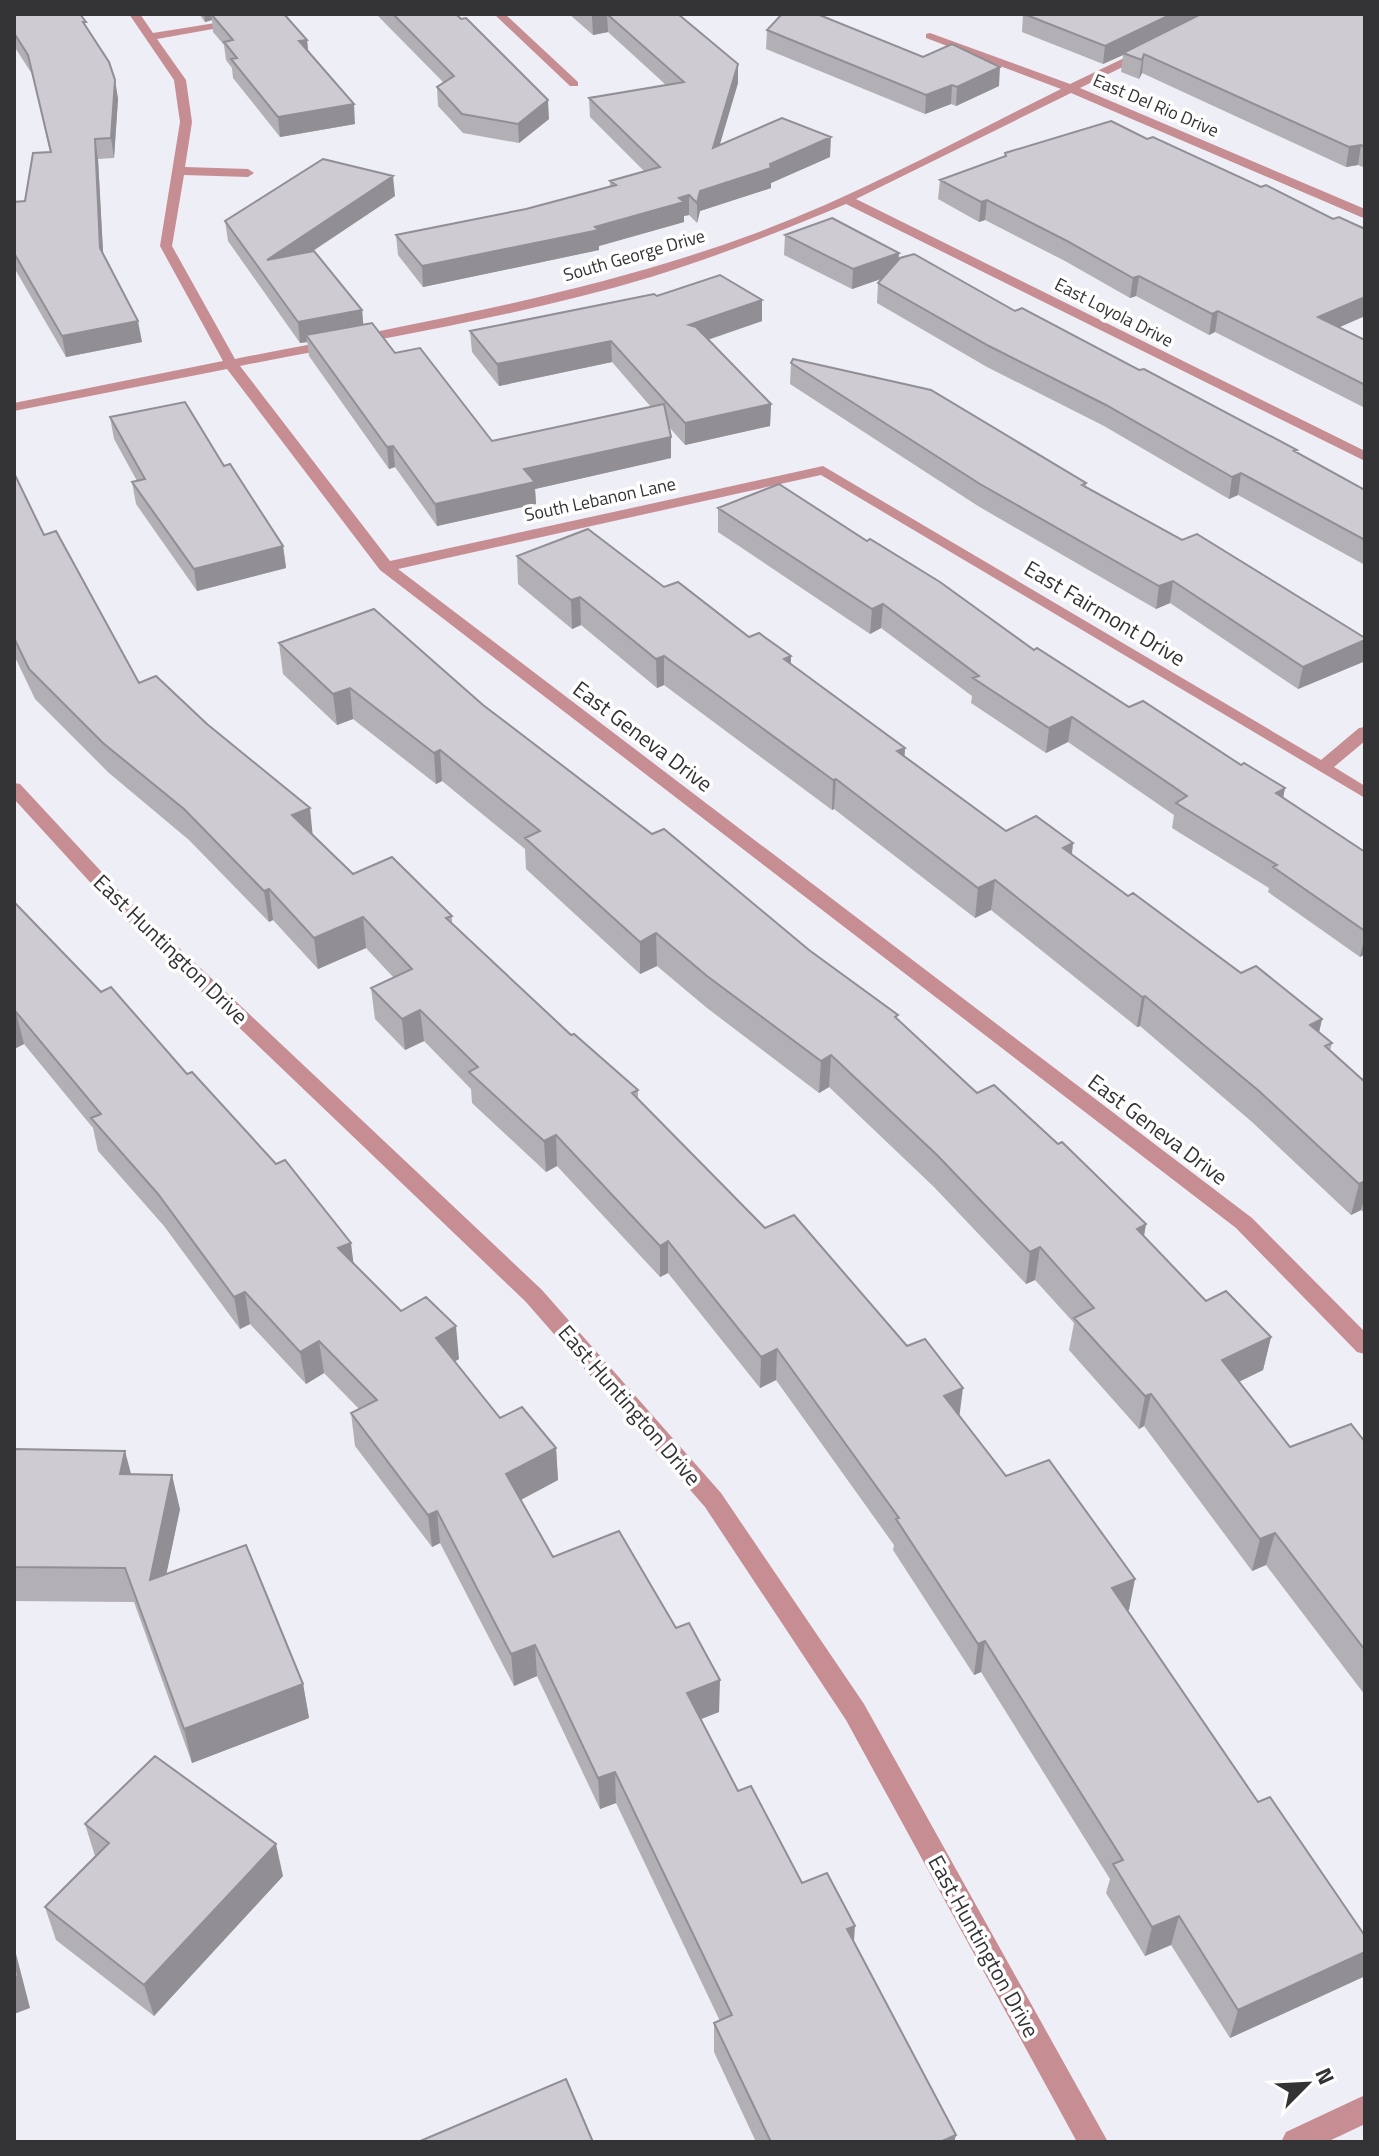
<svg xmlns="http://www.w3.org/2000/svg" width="1379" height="2156" font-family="'Titillium Web',sans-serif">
	<rect width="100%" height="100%" fill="#eeeef6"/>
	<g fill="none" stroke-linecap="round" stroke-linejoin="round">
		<path fill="#c68d92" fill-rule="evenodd" d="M129,14H140L153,33L271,14H297L157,39L186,80L192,122L185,167L248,169L254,173L248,177L184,175L172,246L235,359C411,324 590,295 759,232C863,193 962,138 1061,89L926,38V34L930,33L1070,84L1143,49H1151V53L1080,88L1365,209V218L1361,217L1071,93L856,199L1365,451V461L846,204C782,231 718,256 651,277C517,317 377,339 240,366L390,561L823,466L1321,760L1359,728L1365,727V741L1334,767L1365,786V798L821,475L398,569L1252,1218L1365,1332V1354L1357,1352L1236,1228L380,570L227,369L14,411V403L223,361L160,246L180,122L174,80Z
			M494,14H505L578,82V86H570Z
			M14,783L20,784L124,896L542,1290L721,1493L864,1704L1108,2142H1077L846,1720L705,1507L526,1302L110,904L14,799Z
			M1365,2095V2124L1327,2142H1281L1286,2132Z"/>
	</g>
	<path fill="#b2afb5" d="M14,14L87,28L115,80L118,99L114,158L98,159L103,253L142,342L66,357L16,271L14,258V202L25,201L50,152L32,74L14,46Z
		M199,14H284L307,40L308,52L355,124L280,137L233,78L232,68L226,60L224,45L213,32L212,20L205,22Z
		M376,14H456L549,119L519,143L463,133L438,106L437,87L443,82Z
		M569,14H678L738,83L719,145L830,157L771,183V188L700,211L697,223L689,215L684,216V222L599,246V250L423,287L398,255L396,235L526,209L610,187V181L645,172L590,117L589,98L666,85L608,32L593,35Z
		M1023,14H1365V168L1358,165L1346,167L1142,73L1139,79L1121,72L1123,55L1103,64L1022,32Z
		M767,30L999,86L956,106L951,104L925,114L766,49Z
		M1005,153L1365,316L1339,327L1365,340V408L1215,332L1209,335L1136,296L1130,298L1065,261L985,220L979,222L938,199L940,180L1005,156Z
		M395,196L313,251L362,310L363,324L492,441L651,407L612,362L499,386L472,352L470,331L657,296L762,300V321L708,340L771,404L770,426L685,445L669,427L671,437V458L535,489L536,504L437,526L395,467L389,469L309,356L307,342L300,343L228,241L225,221Z
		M785,235L899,253L898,260L1015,311L1296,452L1365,490V565L1238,495L1229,499L1104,426L987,367L877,303L878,283L881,279L852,289L784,255Z
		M791,363L1086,483V487L1182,540L1365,638V651L1363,662L1298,689L1170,603L1156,609L978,506L790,384Z
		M110,417L283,546L286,568L197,591L136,504L132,482L137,481L114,439Z
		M14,473L44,535L139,683L313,836L353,874L452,916V924L571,1035L638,1090V1099L765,1228L960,1416L1006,1476L1129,1610H1127L1363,1977L1230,2038L1171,1945L1145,1956L1106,1893L1110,1879L981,1672L974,1675L893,1550L894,1545L776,1380L760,1388L668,1273L660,1277L557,1166L546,1172L472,1103L471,1089L424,1041L405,1050L375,1019L371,988L394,978L366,948L318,969L273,920L269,922L189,840L109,773L35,699L14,655Z
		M718,508L1034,650L1129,707L1285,788L1283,798L1365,852V954L1360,957L1268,892L1269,888L1172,828L1174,815L1068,742L1046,753L971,703L972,696L881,628L870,634L718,532Z
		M517,556L664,587L749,637L791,656V665L905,748L904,757L1006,831L1073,843L1072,855L1128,896L1241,973L1322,1019L1319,1033L1332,1043L1330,1051L1365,1082V1214L1361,1210L1351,1215L1252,1122L1140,1026L1137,1027L991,910L975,918L834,809L832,810L664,685L657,688L581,625L572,629L518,584Z
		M279,643L483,705L652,834L809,950L898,1019L977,1093L1146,1224L1144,1236L1206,1301L1271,1337L1263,1370L1239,1382L1290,1447L1365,1442V1695L1266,1565L1252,1571L1144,1426L1139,1429L1069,1350L1074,1323L1035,1280L1026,1284L934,1187L829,1087L819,1093L707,1008L657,966L640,974L526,869L525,849L442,781L436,784L353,719L337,725L283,674Z
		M16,905L354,1264L401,1311L459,1359L454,1361L500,1418L556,1448L558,1480L521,1500L553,1557L719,1712L701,1719L738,1791L802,1883L854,1943L956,2135L954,2142H756L714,2052V2023L720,2021L616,1803L600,1809L537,1676L514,1686L440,1543L432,1547L355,1446L351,1413L359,1409L324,1373L306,1384L250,1324L240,1329L164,1226L98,1151L93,1128L24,1044L14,1049Z
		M14,1449L131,1474L180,1509L166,1574L303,1684L309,1718L192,1763L134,1602L14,1601Z
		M85,1824L283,1876L154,2016L56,1940L45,1907L95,1856Z"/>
	<path fill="#918e94" d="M204,14H211L212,20L205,22Z
		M607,14L608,32L593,35L592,16Z
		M1172,14H1207L1123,53V55L1103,64L1105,46Z
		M307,40L309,59L299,41Z
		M1144,54L1142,73L1139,79L1142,60Z
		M738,64V83L713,168V148Z
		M1000,67L999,86L956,106L957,87Z
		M115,80L118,99L114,158L111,138Z
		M952,85L951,104L925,114L926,95Z
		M548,100L549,119L519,143L518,124Z
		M354,104L355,124L280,137L278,117Z
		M831,137L830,157L771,183V188L700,211L697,223V203L700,191L770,164Z
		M95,139L98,159L104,269L100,248Z
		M1361,145L1358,165L1346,167L1349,147Z
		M393,176L395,196L269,280L267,260Z
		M689,195V215L684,216V222L599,246V250L423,287L422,266L595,227Z
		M987,200L985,220L979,222L981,202Z
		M899,253L898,273L852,289L853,269Z
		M1139,276L1136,296L1130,298L1133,278Z
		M1365,297V316L1315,338L1318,317Z
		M762,300V321L689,346V325Z
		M362,310L364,331L306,335L307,342L300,343L298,322Z
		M1218,311L1215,332L1209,335L1212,314Z
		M138,321L142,342L66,357L62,336Z
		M611,341L612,362L499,386L497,364Z
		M771,404L770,426L685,445V423Z
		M671,437V458L535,489L536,504L437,526L435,504L524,469Z
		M393,446L395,467L389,469L387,447Z
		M1241,473L1238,495L1229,499L1232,477Z
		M283,546L286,568L197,591L194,569Z
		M1173,581L1170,603L1156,609L1159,586Z
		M580,597L581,625L572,629L571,600Z
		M883,604L881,628L870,634L872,609Z
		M1365,640V651L1363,662L1298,689L1303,667Z
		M664,656V685L657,688L656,659Z
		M791,656L790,685L784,659Z
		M350,688L353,719L337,725L333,694Z
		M1072,717L1068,742L1046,753L1049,728Z
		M905,748L903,777L897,751Z
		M440,750L442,781L436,784L434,753Z
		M836,779L834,809L832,810L833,780Z
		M1285,788L1280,813L1276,793Z
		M310,808L313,838L292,815Z
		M1073,843L1069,873L1063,848Z
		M995,880L991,910L975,918L978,888Z
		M269,889L273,920L269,922L264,891Z
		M363,917L366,948L318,969L314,938Z
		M656,933L657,966L640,974V942Z
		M1365,936V954L1360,957Z
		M1145,996L1140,1026L1137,1027L1142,997Z
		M420,1010L424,1041L405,1050L402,1019Z
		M16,1012L24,1044L14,1049V1013Z
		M1322,1019L1315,1049L1310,1025Z
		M831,1055L829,1087L819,1093L821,1061Z
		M556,1135L557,1166L546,1172L544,1141Z
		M1365,1181V1196L1361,1210L1351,1215L1359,1184Z
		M1146,1224L1140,1257L1137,1229Z
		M668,1241V1273L660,1277V1246Z
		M351,1243L355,1275L338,1248Z
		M1040,1247L1035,1280L1026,1284L1030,1252Z
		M245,1292L250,1324L240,1329L234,1297Z
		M456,1326L459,1359L439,1371L436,1338Z
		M1271,1337L1263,1370L1215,1393L1222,1360Z
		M319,1341L324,1373L306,1384L300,1352Z
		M777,1349L776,1380L760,1388L761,1357Z
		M963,1388L959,1419L944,1396Z
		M1151,1394L1144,1426L1139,1429L1145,1396Z
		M556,1448L558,1480L509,1506L506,1474Z
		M125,1451L134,1485L120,1474Z
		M172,1475L180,1509L158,1614L150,1580Z
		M437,1511L440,1543L432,1547L428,1515Z
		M1275,1533L1266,1565L1252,1571L1260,1539Z
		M1135,1579L1129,1610L1106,1619L1112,1588Z
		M985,1641L981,1672L974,1675L978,1644Z
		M535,1645L537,1676L514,1686L511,1654Z
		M720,1680L719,1712L688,1724L687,1693Z
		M303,1684L309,1718L192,1763L184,1729Z
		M615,1772L616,1803L600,1809L598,1778Z
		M276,1844L283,1876L154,2016L144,1985Z
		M1179,1916L1171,1945L1145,1956L1152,1927Z
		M855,1926L853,1956L847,1929Z
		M14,1946L30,2008L14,2014Z
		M1365,1952V1972L1363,1977L1230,2038L1238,2010Z
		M956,2135L954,2142H940Z"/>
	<path fill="#cfcbd3" stroke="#918e94" stroke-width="2" d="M14,14H80L86,22H83L109,62L115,80L111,138L95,139L100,248L138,321L62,336L14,253V202L25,201L33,153L51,152L28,55L14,33Z
		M211,14H284L307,40L299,41L354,104L278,117L231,59L237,58L224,42L233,40Z
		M393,14H456L461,19L466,18L548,100L518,124L462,114L437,87L454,76Z
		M607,14H678L738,64L713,148L782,118L831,137L770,164L771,168L700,191L697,203L689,195L679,198L684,202L595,227L599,230L422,266L396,235L526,209L616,185L610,181L660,167L589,98L684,82Z
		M782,14H817L923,57L952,44L1000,67L957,87L952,85L926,95L767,30Z
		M1024,14H1172L1105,46Z
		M1201,14H1365V147L1361,145L1349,147L1144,54L1142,60L1123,53Z
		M1111,121L1147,139L1153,137L1261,187L1266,185L1333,219L1339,217L1365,229V297L1318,317L1365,340V385L1218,311L1212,314L1139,276L1133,278L1067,241L987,200L981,202L940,180L1006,156L1005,153Z
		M323,159L393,176L267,260L314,251L362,310L298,322L225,221Z
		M832,218L899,253L853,269L785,235Z
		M914,254L1015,311L1022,308L1139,370L1144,369L1297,450L1294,451L1365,490V540L1241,473L1232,477L1106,405L989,346L878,283L900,258Z
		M720,275L762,300L689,325L696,327L771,404L685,423L611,341L497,364L470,331L654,294L657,296Z
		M372,323L395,353L420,348L492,441L664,404L671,437L524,469L535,482L435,504L393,446L387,447L306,335Z
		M793,359L931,390L1086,483L1082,485L1182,540L1197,534L1365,638V640L1303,667L1173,581L1159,586L980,484L791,363Z
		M185,402L224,466L230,464L283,546L194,569L132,482L145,479L110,417Z
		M14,473L44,535L56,531L139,683L156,676L207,724L310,808L292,815L353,874L392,857L452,916L446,918L571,1035L574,1034L638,1090L632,1093L765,1228L794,1215L907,1346L925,1339L963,1388L944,1396L1006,1476L1049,1460L1135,1579L1112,1588L1258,1802L1270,1797L1365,1936V1952L1238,2010L1179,1916L1152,1927L1113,1864L1123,1860L985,1641L978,1644L896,1519L899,1518L777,1349L761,1357L668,1241L660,1246L556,1135L544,1141L469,1072L478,1067L420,1010L402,1019L371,988L412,969L363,917L314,938L269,889L264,891L184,809L103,743L29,669L14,638Z
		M779,484L867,541L870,539L940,582L1034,650L1037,648L1129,707L1143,701L1241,765L1244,763L1285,788L1276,793L1365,852V931L1273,867L1277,865L1176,803L1187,796L1072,717L1049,728L973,678L979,676L883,604L872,609L718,508Z
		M588,529L664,587L678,582L749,637L759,633L791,656L784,659L905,748L897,751L1006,831L1036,816L1073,843L1063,848L1128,896L1133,893L1241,973L1256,966L1322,1019L1310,1025L1332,1043L1325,1046L1365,1082V1181L1359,1184L1259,1091L1145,996L1142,997L995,880L978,888L836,779L833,780L664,656L656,659L580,597L571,600L517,556Z
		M374,609L483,705L652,834L664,829L809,950L898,1015L895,1017L977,1093L994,1085L1058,1144L1062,1142L1146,1224L1137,1229L1206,1301L1226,1291L1271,1337L1222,1360L1290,1447L1351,1424L1365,1442V1650L1275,1533L1260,1539L1151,1394L1145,1396L1074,1318L1094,1308L1040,1247L1030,1252L937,1155L831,1055L821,1061L707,976L656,933L640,942L525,838L540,831L440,750L434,753L350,688L333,694L279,643Z
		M14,902L101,992L111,987L187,1074L192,1072L276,1164L285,1160L351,1243L338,1248L401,1311L426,1297L456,1326L436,1338L500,1418L522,1407L556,1448L506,1474L553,1557L619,1531L676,1628L689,1623L720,1680L687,1693L738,1791L751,1786L802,1883L827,1873L855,1926L847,1929L956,2135L940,2142H771L714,2023L732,2015L615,1772L598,1778L535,1645L511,1654L437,1511L428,1515L351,1413L377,1400L319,1341L300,1352L245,1292L234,1297L158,1194L91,1118L101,1114L16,1012L14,1013Z
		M14,1449L125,1451L120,1474L172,1475L150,1580L246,1545L303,1684L184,1729L125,1568L14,1567Z
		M155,1756L276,1844L144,1985L45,1907L109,1843L85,1824Z
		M14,1959L18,1976L14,1977Z
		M566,2079L593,2142H418Z"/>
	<g text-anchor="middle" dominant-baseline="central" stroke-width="7" stroke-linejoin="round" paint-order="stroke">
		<g font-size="18" fill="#333336" stroke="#fff">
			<text transform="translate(1156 105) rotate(23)">East Del Rio Drive</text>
			<text transform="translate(634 255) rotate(-16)">South George Drive</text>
			<text transform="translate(1114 312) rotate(27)">East Loyola Drive</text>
			<text transform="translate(600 499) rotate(-12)">South Lebanon Lane</text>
		</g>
		<g font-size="22" fill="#333336" stroke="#fff">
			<text transform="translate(1105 613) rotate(31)">East Fairmont Drive</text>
			<text transform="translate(643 736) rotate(37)">East Geneva Drive</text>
			<text transform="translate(171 949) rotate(44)">East Huntington Drive</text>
			<text transform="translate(1158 1129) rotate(37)">East Geneva Drive</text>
			<text transform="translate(630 1405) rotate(49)">East Huntington Drive</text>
			<text transform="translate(984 1946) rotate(61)">East Huntington Drive</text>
		</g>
	</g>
	<rect width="1379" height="2156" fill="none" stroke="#333336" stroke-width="32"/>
	<g transform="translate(1307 2084) rotate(66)" stroke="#ffffff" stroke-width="6" paint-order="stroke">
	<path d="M0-6L14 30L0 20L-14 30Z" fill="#333336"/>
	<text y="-12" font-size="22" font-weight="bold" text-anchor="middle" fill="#333336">N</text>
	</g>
</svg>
